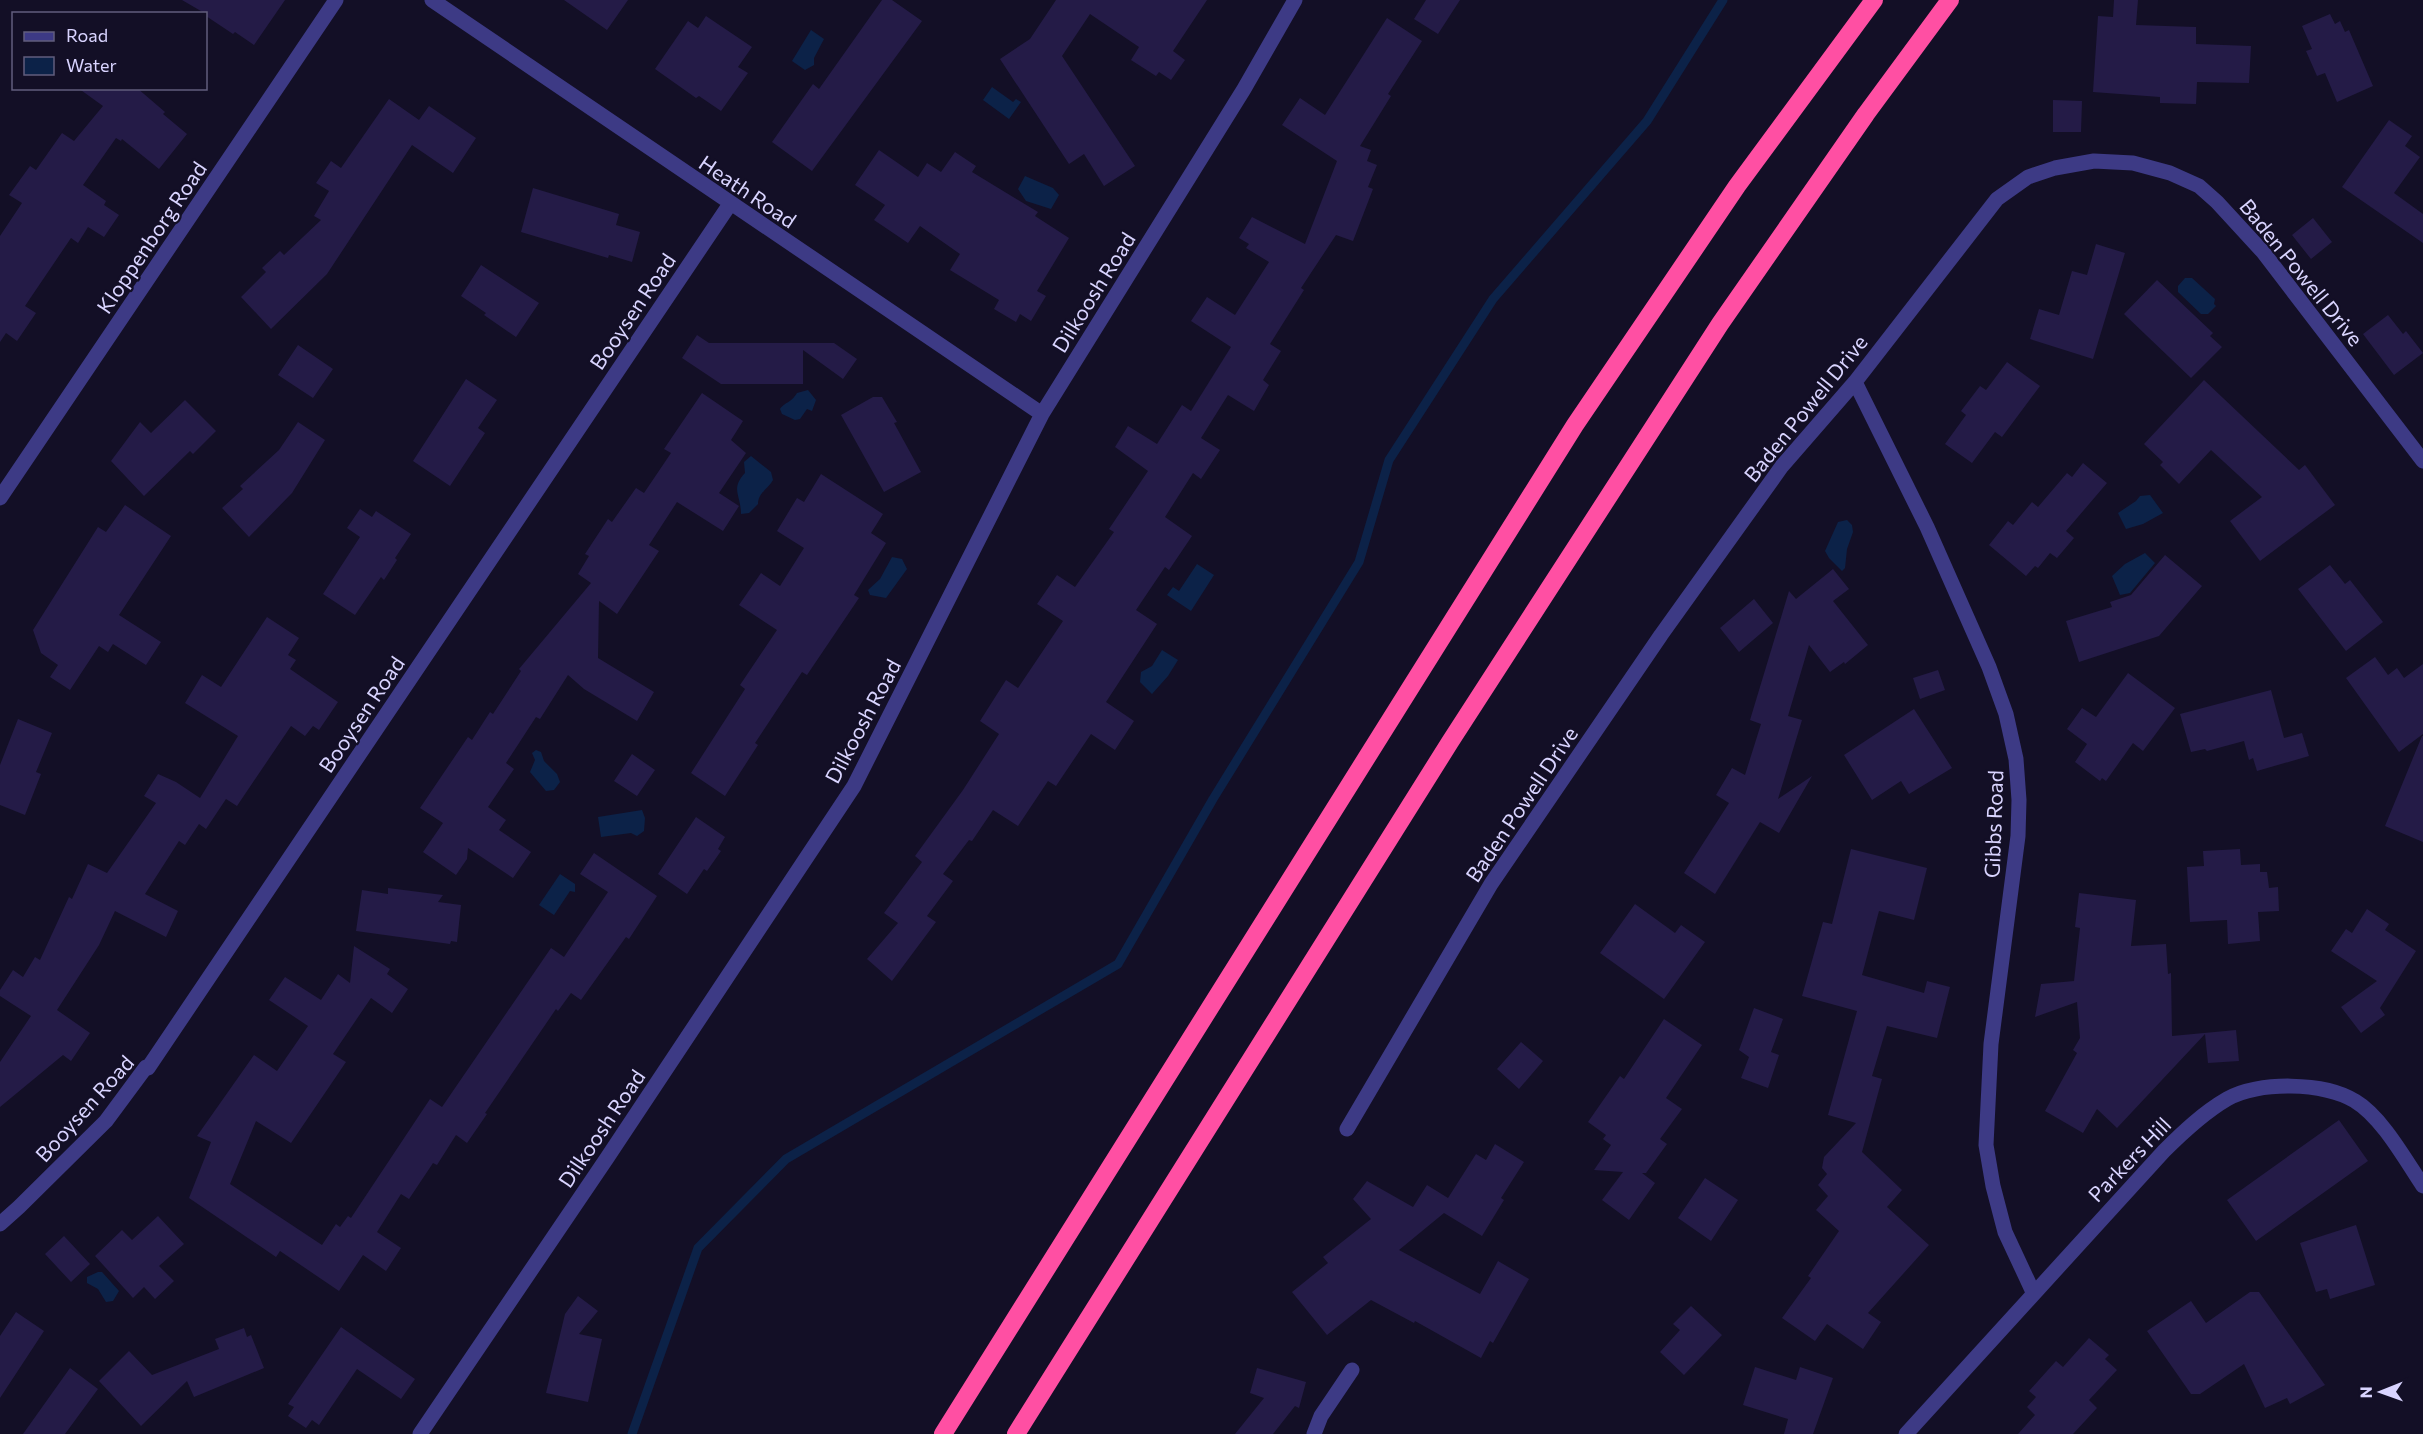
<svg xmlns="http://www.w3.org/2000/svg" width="2423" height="1434" font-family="Commissioner,sans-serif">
	<rect width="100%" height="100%" fill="#130f26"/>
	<path fill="#0c2248" d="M811,30L824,39L814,58V65L805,70L792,61Z
		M992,87L1013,102L1016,99L1021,102L1009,119L983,100Z
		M1025,176L1053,188L1059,195L1051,209L1026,201L1018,189Z
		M2185,278H2192L2215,299L2214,304L2216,306L2208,314H2201L2178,292V286Z
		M808,390L816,400L812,411L807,409L800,419L795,420L782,414L780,409C786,401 790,404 797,393Z
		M751,456L771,472L773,480C768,489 758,493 758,504L749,513L741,514C741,495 730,489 745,473L744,462Z
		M2150,495L2163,513L2143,524L2126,529L2118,513L2136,501L2140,496Z
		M1847,520L1852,525L1853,532L1847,549L1845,568L1842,571L1829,558L1825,551L1838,522Z
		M2145,553L2155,563L2130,593L2120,595L2112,576L2125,564Z
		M892,557L902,559L907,569L886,598L870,595L868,590L880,579Z
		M1197,564L1214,575L1191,611L1167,595L1173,587L1179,591Z
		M1162,650L1178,660L1168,676L1152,694L1140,682L1141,672L1152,666Z
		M536,750L541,752L544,761L557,774L560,782L554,790L546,791L530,772L535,760L532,753Z
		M642,810L645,818L644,831L637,836L631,833L601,837L598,817Z
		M560,874L575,884V892L570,891L554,915L539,905Z
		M98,1272H102L119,1291L113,1301L106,1302L98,1289L87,1283V1277Z"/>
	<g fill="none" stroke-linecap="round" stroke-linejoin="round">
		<path stroke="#0c2248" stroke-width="9" d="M632,1434L698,1248L786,1159L1118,964L1213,799L1359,562L1389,460L1493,299L1647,121L1723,0"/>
	</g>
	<path fill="#241b47" d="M182,0H285L254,45L235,32L233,34L206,16V14Z
		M564,0H628L607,30Z
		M882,0H892L922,21L812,171L772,142L813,84L819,89Z
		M1056,0H1207L1173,51L1185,60L1171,80L1159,72L1156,76L1131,60L1139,47L1090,14L1062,56L1135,166L1104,186L1084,154L1069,164L1000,59L1030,39Z
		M1426,0H1460L1438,34L1414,19Z
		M2114,0H2138L2136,25L2196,27V44L2251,46L2249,83L2197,82L2196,104L2160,103V97L2093,92L2098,16L2113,17Z
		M2330,14L2335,24L2340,21L2345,32L2349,30L2373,86L2337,102L2325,73L2317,76L2306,51L2312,49L2302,26Z
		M706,16L752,47L738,67L748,73L721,111L699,96L696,98L655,69L688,21L698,28Z
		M1387,18L1422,41L1388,94L1391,96L1360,146L1371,150L1367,161L1377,165L1368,187L1373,189L1353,241L1336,235L1301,288L1304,290L1270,344L1281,351L1263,380L1269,385L1254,411L1228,395L1201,438L1220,450L1201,479L1193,473L1165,517L1192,536L1169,570L1165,567L1136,610L1157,624L1106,702L1134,721L1115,750L1091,734L1056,786L1048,781L1018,826L993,810L972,841L969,840L943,874L953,881L927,916L936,922L892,981L867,959L898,923L884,913L922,862L915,856L963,790L999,734L980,721L1006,680L1018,688L1063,621L1037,604L1057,575L1075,587L1114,532L1109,529L1148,471L1115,447L1128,426L1157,444L1182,405L1191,411L1231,347L1191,321L1207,297L1235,315L1269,262L1246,248L1249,244L1239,238L1252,217L1305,244L1337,161L1282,125L1300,98L1325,115Z
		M78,88H137L165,112L163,114L187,134L159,169L122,139L121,141L116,138L83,185L106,201L104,205L119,215L104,237L88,227L78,243L71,238L25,306L36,313L17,341L6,333L0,342V236L22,203L9,195L30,166L36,170L62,133L74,141L103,106Z
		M389,99L419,120L429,106L476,138L453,173L412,145L327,274L271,329L241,297L266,272L262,268L280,251L284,255L321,220L314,216L329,191L316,183L331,161L341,168Z
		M2053,100L2082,101L2081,132H2053Z
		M2389,120L2412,136L2405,146L2420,157L2394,193L2423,214V243L2342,187Z
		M879,150L918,177L927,163L941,172L955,152L976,166L972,172L1038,212L1035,216L1069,238L1037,291L1046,296L1031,321L1020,314L1016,322L994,309L999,300L950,270L960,254L920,226L908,243L874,220L885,205L855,185Z
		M533,188L619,214L616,225L640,232L632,262L609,255L608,258L521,232Z
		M2313,218L2332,242L2311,259L2292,235Z
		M2096,244L2125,253L2093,359L2030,339L2039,309L2059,315L2072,271L2087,275Z
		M481,265L539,303L516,337L484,315L486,313L461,296Z
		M2157,280L2213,333L2210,336L2222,347L2191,378L2124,314Z
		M2388,315L2403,334L2406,331L2423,353L2394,375L2363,334Z
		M697,335L709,343H834L857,359L843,379L803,350V384H721L682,358Z
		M298,345L333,369L313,398L278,375Z
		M2007,362L2040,386L2002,437L1995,432L1972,463L1945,444L1966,415L1961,411L1980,386L1986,390Z
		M466,379L497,400L478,428L485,433L450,486L413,461Z
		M2204,380L2299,470L2305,465L2335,505L2260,561L2230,521L2262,497L2211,450L2179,484L2160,465L2163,462L2144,444Z
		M702,393L743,421L731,440L746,453L719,493L739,506L723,531L677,502L649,545L659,551L617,614L599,601L598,658L654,692L637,721L584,689L568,675L540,719L536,717L506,763L514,769L488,807L506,820L499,830L531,852L513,878L468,848L467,859L456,875L423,852L443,823L420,808L468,737L472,740L490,712L493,714L521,671L519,669L591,583L578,574L589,556L585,554L608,519L612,522L636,488L644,493L671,453L664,449Z
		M873,397H882L897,422L894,423L921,472L884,492L841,415Z
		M185,400L216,431L193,454L190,451L144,496L111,461L140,422L151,433Z
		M298,422L325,440L292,493L249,537L222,508L243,489L240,486L279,450Z
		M2083,463L2107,483L2066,531L2074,538L2057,558L2050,553L2038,568L2035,566L2026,576L1989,545L2008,521L2013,525L2032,502L2038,507L2067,473L2072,477Z
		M821,474L883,514L871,533L886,543L854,595L859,598L807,675L802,672L755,743L758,745L725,796L691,773L745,689L740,685L777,630L739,605L761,573L780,586L804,548L777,531L797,498L804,502Z
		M125,505L171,536L119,615L161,642L146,665L113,644L108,652L99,646L70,690L50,677L58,665L41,653L33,630L98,527L106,532Z
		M360,509L372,517L376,511L411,534L395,558L397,560L384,580L381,577L355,615L323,594L360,537L347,528Z
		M2165,555L2202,586L2159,636L2079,662L2066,621L2112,607L2110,602L2131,595Z
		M2330,565L2345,584L2350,580L2383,622L2346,651L2298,589Z
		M1833,569L1849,589L1833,601L1868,645L1845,664L1844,662L1830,672L1809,645L1788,716L1802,720L1778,799L1812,776L1779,833L1760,822L1715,894L1684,873L1729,803L1716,795L1732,768L1745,775L1761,724L1750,720L1789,591L1796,599Z
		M1754,599L1773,623L1739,652L1720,628Z
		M267,617L299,638L288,655L296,660L290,669L338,702L319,730L313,726L305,736L291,726L237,806L226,799L206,829L199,824L185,845L179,841L145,894L178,911L166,937L115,911L99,945L57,1010L90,1033L71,1061L63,1055L0,1107V1062L31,1016L0,996V990L13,970L23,977L35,957L40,960L69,897L72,899L88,864L107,873L156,803L144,796L158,774L176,782L200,798L238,736L185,703L202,675L221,687Z
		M2375,657L2388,675L2397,668L2404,678L2423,664V734L2399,752L2346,678Z
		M1938,670L1945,690L1920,699L1913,678Z
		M2128,673L2175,708L2143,751L2133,743L2106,781L2102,778L2100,781L2075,762L2087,744L2067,729L2082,708L2096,717Z
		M2271,690L2284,738L2302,733L2309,756L2257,771L2253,758L2249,760L2244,741L2207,751L2205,749L2191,752L2180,714Z
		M1914,709L1952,768L1909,794L1901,781L1872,800L1844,755Z
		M18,719L52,733L36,772L41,774L25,815L0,805V765Z
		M2422,736H2423V842L2385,826Z
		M632,754L655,770L637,796L614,781Z
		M696,817L725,837L718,849L721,851L707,871L704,869L687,894L658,874Z
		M1851,849L1927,868L1914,920L1879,911L1862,975L1924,993L1927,981L1950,987L1937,1038L1887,1026L1872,1076L1882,1079L1862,1152L1902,1190L1887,1207L1929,1245L1868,1313L1881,1322L1863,1349L1827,1324L1815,1341L1782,1318L1811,1278L1808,1276L1839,1231L1816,1210L1828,1196L1818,1185L1827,1174L1822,1168L1824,1157L1856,1123L1828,1115L1857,1011L1802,996L1823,922L1832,924Z
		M2240,849L2241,865L2260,864V872H2267L2269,888L2278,887L2279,911L2258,912L2260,941L2228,944L2227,920L2190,922L2187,867L2204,866L2203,851Z
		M594,853L657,896L629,939L626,937L581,1000L571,993L558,1011L556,1009L485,1113L487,1114L467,1143L456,1135L437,1165L433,1163L409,1199L401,1194L377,1232L401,1248L386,1271L363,1255L339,1291L280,1251L276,1257L189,1198L211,1142L197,1136L254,1055L277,1071L308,1026L269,1000L285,977L321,1000L338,974L350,983L354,946L390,969L387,974L408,989L392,1013L371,998L333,1054L346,1062L291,1143L256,1121L230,1184L322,1245L336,1224L340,1227L348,1216L351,1218L430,1099L442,1107L551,948L564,957L608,892L580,874Z
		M388,888L443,895L438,902L461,905L457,942L451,941L450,944L356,931L362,890L388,894Z
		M2079,893L2136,900L2131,946L2166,944L2168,974L2171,973L2172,1036L2236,1030L2239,1061L2208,1063L2205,1034L2117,1128L2097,1109L2083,1133L2045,1111L2077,1053L2073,1050L2080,1038L2077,1002L2035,1017L2041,984L2074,981L2080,928L2075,927Z
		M1635,904L1675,933L1681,925L1705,942L1664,999L1600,953Z
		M2367,909L2389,924L2385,930L2416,951L2380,1008L2385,1015L2361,1033L2341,1007L2377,981L2331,951L2346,929L2352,933Z
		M1754,1008L1783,1019L1771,1052L1779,1055L1768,1088L1741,1078L1749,1057L1739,1050Z
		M1664,1019L1702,1045L1666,1098L1682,1109L1660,1139L1667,1144L1646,1173H1642L1655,1183L1629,1220L1602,1200L1623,1172L1594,1170L1611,1145L1603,1139L1606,1135L1588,1122L1620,1076L1624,1079Z
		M1521,1042L1543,1061L1519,1089L1497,1069Z
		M2339,1120L2368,1161L2256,1241L2227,1200Z
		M1495,1144L1524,1162L1501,1198L1504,1200L1482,1236L1444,1213L1399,1250L1480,1294L1498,1261L1529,1279L1493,1343L1490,1341L1481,1358L1415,1321L1414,1323L1371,1300L1327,1335L1292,1292L1328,1263L1323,1257L1371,1219L1353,1199L1367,1181L1413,1207L1427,1185L1448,1198L1476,1154L1486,1160Z
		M1705,1178L1738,1200L1711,1241L1678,1218Z
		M158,1216L184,1244L159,1266L174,1281L155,1299L144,1287L133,1298L95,1256L122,1230L132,1240Z
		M2356,1225L2375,1285L2330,1299L2327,1289L2316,1292L2300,1243Z
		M64,1236L90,1264L71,1282L45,1254Z
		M2250,1292H2259L2325,1385L2290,1404L2287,1398L2265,1408L2244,1364L2200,1394H2191L2147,1331L2191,1301L2206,1323Z
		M578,1296L598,1311L579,1334L602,1339L588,1402L546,1393L565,1314Z
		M1691,1306L1722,1335L1684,1375L1660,1352L1680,1330L1673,1324Z
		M16,1312L44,1331L0,1398V1336Z
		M341,1327L415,1379L401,1399L357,1369L319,1425L312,1420L306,1428L288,1416L294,1407L288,1404Z
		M244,1328L247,1337L251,1335L264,1368L194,1397L187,1381L141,1426L99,1381L129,1351L152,1375L219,1349L215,1339Z
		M2089,1338L2109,1355L2105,1359L2117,1370L2089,1400L2097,1408L2073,1434H2018L2035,1415L2027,1407L2036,1397L2029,1391L2056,1361L2063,1367Z
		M1755,1367L1796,1380L1800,1367L1833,1378L1813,1434H1784L1788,1419L1743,1405Z
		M70,1368L98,1389L65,1434H23Z
		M1257,1368L1306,1382L1299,1408L1295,1406L1273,1434H1235L1264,1398L1250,1393Z"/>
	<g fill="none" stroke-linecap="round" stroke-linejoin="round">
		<path stroke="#3d3a85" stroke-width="15" d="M432,0L1042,414
			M1855,382L1927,527L1989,667L2006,714L2016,759L2019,800L2018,836L1991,1044L1986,1145L1993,1186L2005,1232L2033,1292
			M0,498L336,0
			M1347,1129L1491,884L1661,635L1782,466L1855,382L1997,199L2028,177L2055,168L2094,161L2133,163L2170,173L2199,186L2217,202L2263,252L2423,461
			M0,1224L19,1207L106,1121L146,1067L148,1068L730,204
			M420,1434L607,1158L854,786L1042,414L1244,89L1295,0
			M1314,1434L1321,1416L1352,1370
			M1906,1434L2164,1151C2183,1132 2203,1113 2227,1099C2257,1081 2325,1082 2355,1101C2382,1117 2406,1161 2423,1186"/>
		<path stroke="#ff4fa3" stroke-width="18" d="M943,1434L1575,425L1737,186L1874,0
			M1016,1434L1450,742L1720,324L1866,114L1950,0"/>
	</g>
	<g text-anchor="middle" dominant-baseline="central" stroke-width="4.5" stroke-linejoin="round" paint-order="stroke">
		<g font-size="21" fill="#d9d4ff" stroke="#130f26">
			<text transform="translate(748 191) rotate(34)">Heath Road</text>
			<text transform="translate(151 237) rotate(-56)">Kloppenborg Road</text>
			<text transform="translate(2302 272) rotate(51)">Baden Powell Drive</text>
			<text transform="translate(1093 292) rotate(-58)">Dilkoosh Road</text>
			<text transform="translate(632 311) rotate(-56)">Booysen Road</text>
			<text transform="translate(1805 408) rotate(-51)">Baden Powell Drive</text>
			<text transform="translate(361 714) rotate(-56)">Booysen Road</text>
			<text transform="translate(862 721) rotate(-62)">Dilkoosh Road</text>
			<text transform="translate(1521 804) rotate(-56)">Baden Powell Drive</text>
			<text transform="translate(1993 824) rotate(-88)">Gibbs Road</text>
			<text transform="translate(84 1108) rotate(-48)">Booysen Road</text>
			<text transform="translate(601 1128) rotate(-56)">Dilkoosh Road</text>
			<text transform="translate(2129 1159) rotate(-46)">Parkers Hill</text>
		</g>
	</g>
	<rect x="12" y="12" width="195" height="78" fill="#130f26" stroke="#625e7d" stroke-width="1.5"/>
	<rect x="24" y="32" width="30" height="9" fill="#3d3a85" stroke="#625e7d" stroke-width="1.5"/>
	<text x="66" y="42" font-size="18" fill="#d9d4ff">Road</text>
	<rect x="24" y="57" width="30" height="18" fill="#0c2248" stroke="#625e7d" stroke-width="1.5"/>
	<text x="66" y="72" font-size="18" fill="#d9d4ff">Water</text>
	<g transform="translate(2381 1392) rotate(269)" stroke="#130f26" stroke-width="4.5" paint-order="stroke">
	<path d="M0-4.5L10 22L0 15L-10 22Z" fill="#d9d4ff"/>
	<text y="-9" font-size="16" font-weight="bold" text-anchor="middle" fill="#d9d4ff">N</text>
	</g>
</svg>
